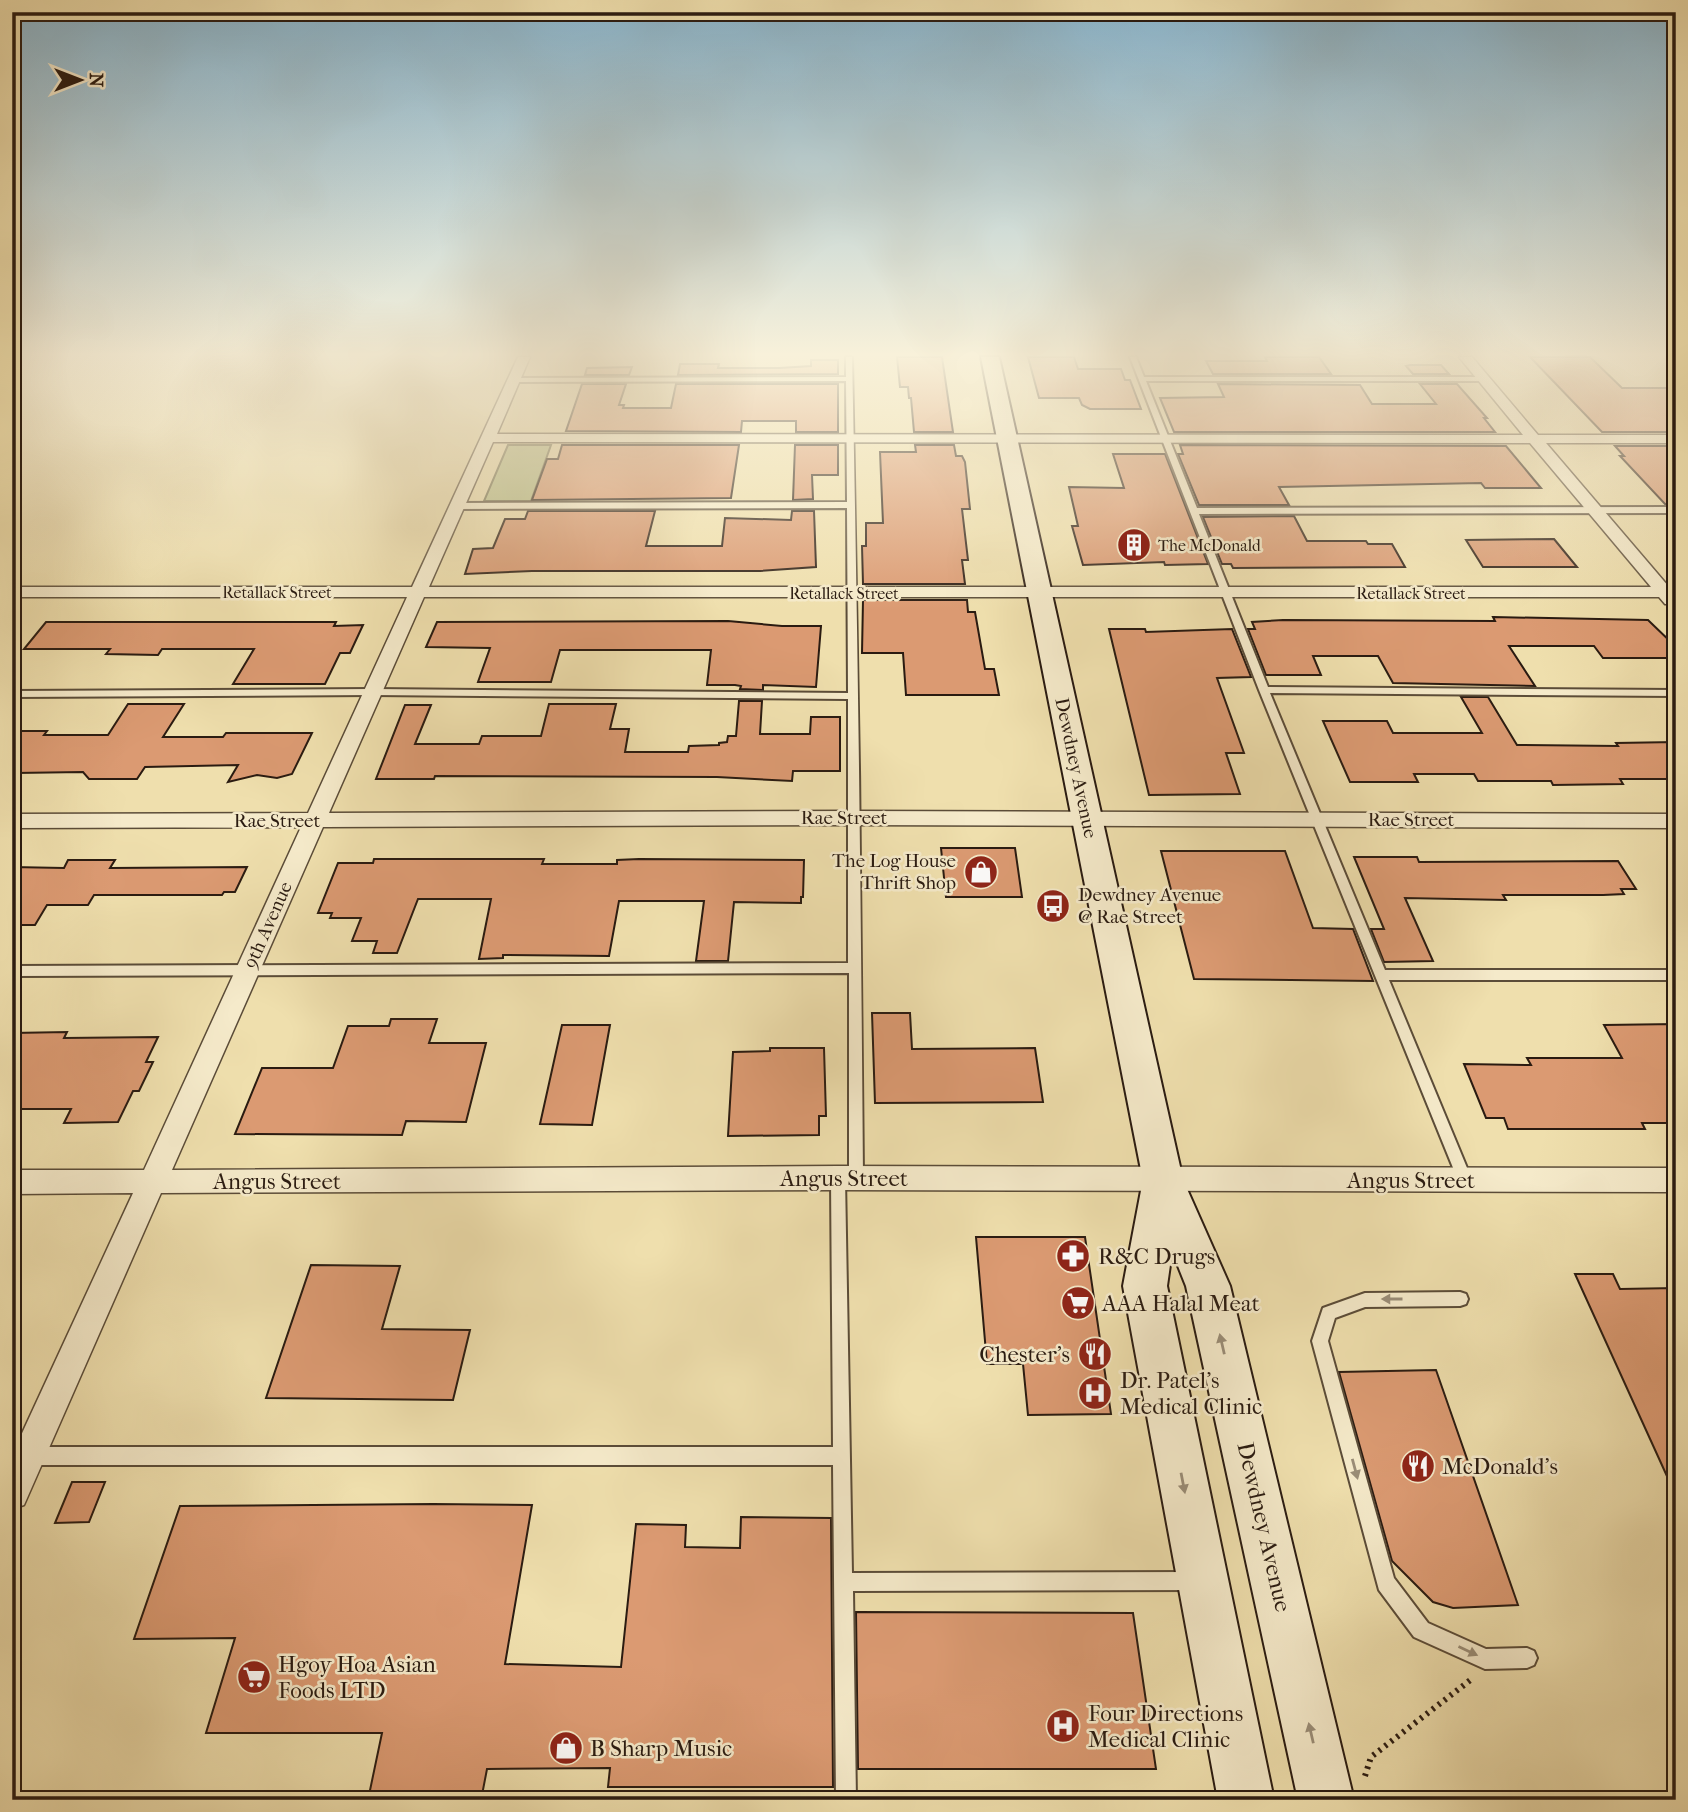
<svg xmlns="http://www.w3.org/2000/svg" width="1688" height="1812" font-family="'IM FELL French Canon',serif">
	<rect width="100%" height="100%" fill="#efdfad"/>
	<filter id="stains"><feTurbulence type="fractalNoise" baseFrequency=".00286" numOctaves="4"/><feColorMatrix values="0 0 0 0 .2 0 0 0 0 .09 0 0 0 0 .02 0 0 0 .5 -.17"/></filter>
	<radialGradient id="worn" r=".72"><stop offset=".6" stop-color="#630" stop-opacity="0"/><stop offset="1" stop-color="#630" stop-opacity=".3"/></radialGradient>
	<path fill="#bbc188" stroke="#726e4c" stroke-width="2" d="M508,445H551L531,501H484Z"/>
	<path fill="#db9a72" stroke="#2a1b11" stroke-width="2" d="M897,357H942L953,432H914L911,398H909L908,387H900Z
		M1028,357H1074L1078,369H1121L1125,380H1130L1141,409H1090L1082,405L1079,398H1039Z
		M1265,357H1319L1331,374H1213L1206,361H1267Z
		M1530,357H1590L1622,388H1676V432H1602Z
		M811,360H838V374L678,375L680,364H719L718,368H779L811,366Z
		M1410,365H1441L1449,374H1413L1406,366Z
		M632,367L629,375H585L587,368Z
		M582,384H626L619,405H624L623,408H671L676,384H838V432H796V421H742L741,432L566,431Z
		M1218,384L1360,385L1372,404H1436L1420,384H1457L1487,418H1484L1495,432H1174L1160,398L1224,397Z
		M562,445H739L731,498L532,500L547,459H558Z
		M795,445H838V475H812L813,499L793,500Z
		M915,445H954L956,456H962L965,462L970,509H962L968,560H962L965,584H863L862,546H866V523H883L880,452H916Z
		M1180,445L1506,446L1541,488H1485L1481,483L1279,487L1289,505H1199L1178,454H1183Z
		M1615,446H1676V504H1665L1620,456H1624Z
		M1113,454H1165L1208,564L1165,565L1164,562L1083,565L1072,526H1078L1069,487L1124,488Z
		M528,511H655L646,546H722L725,518L791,520L792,511H814L816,567L760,571H532L465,574L473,549L493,548L505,519H525Z
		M1294,516L1307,541H1366L1368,544H1392L1405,567L1233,568L1231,564H1222L1203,517Z
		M1554,539L1577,567H1483L1466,540Z
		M863,600H967L968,612H975L985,669H994L999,695H906L903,653H862Z
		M1493,617L1648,620L1676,647V658H1603L1594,646H1509L1535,686L1393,683L1378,656H1313L1321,675H1266L1248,629H1255L1252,622L1283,620L1495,621Z
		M728,621L782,626H821L816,687L763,685V690L740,689L741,686L735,685H707L711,650H560L551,682H478L490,648L426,647L437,622Z
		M46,622H336L334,626L363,625L350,653H340L325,684H233L254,649H162L158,655L106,654L110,649H24Z
		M1109,629H1145L1146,632L1232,629L1251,677L1217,678L1244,753H1226L1240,794L1149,795Z
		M1461,697H1488L1517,745L1618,746L1616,743L1676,742V779H1620L1623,784L1553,785L1551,781H1478L1474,774H1414L1418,782H1350L1323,721H1387L1393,733H1482Z
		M739,701H762L760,734H810L811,717H840V771H793L792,781L717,777L435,776L434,779H376L405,705H431L415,744H479L482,736H541L549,704H616L610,729H629L625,752H688L689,746L719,745V743L727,742L728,736H736Z
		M128,704H184L163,737H223L226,733H312L292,774L277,778L257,775L228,782L238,765L145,767L137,779H89L83,772L15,773L12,777V731H47L44,735H108Z
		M941,848H1015L1022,897H946Z
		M1161,851H1285L1313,928L1353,929L1373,981L1194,979Z
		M1354,857H1417L1419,862L1618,861L1636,889H1621L1624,894L1603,895H1503L1506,900L1405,898L1433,961L1384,962L1371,929H1384Z
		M374,859H544L542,864H617V860L639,859L804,860L803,897H801V903L734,902L728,961H696L704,901H619L609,956L503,955V958L479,959L491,899H418L397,953H373L377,941H352L361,918H330L332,913H318L338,863H373Z
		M68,860H115L110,868L247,867L235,892H224L222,895H94L88,905H47L35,925H12V867L64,868Z
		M872,1013H910L912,1049L1035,1048L1043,1102L875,1103Z
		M391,1019H437L429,1043H486L466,1122L406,1121L402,1135L235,1134L262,1068H333L348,1026H389Z
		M1676,1024V1123H1642L1645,1129H1508L1504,1118H1486L1464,1064L1531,1065L1527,1058H1622L1604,1025Z
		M562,1025H610L592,1125L540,1124Z
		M67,1032L64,1038L158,1037L146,1062H153L139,1091H133L118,1122L64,1123L71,1109H12V1033Z
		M770,1048H824L826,1116H819V1135L728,1136L733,1052L770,1051Z
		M976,1237H1085L1111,1414L1028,1415L1023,1364H987Z
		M311,1265L400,1266L382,1329L470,1330L453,1400L266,1398Z
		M1575,1274H1613L1620,1289L1676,1288V1496Z
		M1436,1370L1518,1605L1453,1608L1433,1602L1392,1561L1339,1372Z
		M72,1482H105L89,1522L55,1523Z
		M433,1504L532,1505L505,1664L621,1667L636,1524L686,1525L685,1547L740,1548L741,1517L831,1518L833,1787H608L610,1768L487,1769L482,1795H369L382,1733H206L235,1638L134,1639L180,1506Z
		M856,1612L1133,1613L1156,1769H858Z"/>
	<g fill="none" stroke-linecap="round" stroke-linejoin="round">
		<g stroke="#5b4c38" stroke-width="4">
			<path id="service" d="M846,357H852C858,631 861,904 863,1178L861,1182L856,1184L851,1182L849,1178V973L12,976V966L848,963V699L373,695L12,697V691L373,689L848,693L847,508L457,509L453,506L457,503L847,502L846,381L514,382L510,380L514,378L846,377Z
				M1130,357H1136L1144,377H1483L1487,379L1483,381H1146L1197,508L1676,507V513L1199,514L1268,687L1676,690V696L1270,693L1385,970H1676V980H1389L1472,1180L1470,1184L1465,1186L1460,1184L1458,1180L1259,690Z
				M838,1172L843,1174L845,1178L852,1573L1193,1572L1200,1574L1202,1581L1200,1588L1193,1590L853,1591L856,1800H836L833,1465H30L24,1462L21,1456L24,1450L30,1447H833L831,1178L833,1174Z
				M1460,1292L1466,1294L1468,1299L1466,1304L1460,1306L1365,1307L1335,1318L1328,1341L1394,1578L1428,1623L1486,1649L1527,1648L1534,1651L1537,1658L1534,1665L1527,1668L1485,1669L1414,1637L1379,1590L1312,1341L1323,1308L1365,1293Z"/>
		</g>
		<g stroke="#5b4c38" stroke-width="3">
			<path id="minor" d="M518,357H530L497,434L1523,435L1459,357H1472L1538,435H1676V443H1546L1669,587H1676V604H1665L1659,597H424L329,813L853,811L1676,814V828L853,825L323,827L172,1170L838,1166L1676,1168V1192L838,1190L161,1193L24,1505L12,1509V1455L133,1193L12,1194V1170H144L301,827L12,828V814L308,813L407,597H12V587H412ZM493,442L1530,443L1651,587H429Z"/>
		</g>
		<g stroke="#2a1b11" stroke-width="4">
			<path id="secondary" d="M981,357H999L1183,1180L1230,1286L1354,1800H1298L1186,1286L1172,1251L1167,1286L1274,1800H1218L1123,1286L1143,1180Z"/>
		</g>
		<path stroke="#2a1b11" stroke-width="6" stroke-dasharray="2.5 5" stroke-linecap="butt" d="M1365,1776L1371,1757L1473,1678"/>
		<use href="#service" fill="#f5eaca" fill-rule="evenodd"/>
		<use href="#minor" fill="#f5eaca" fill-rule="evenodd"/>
		<use href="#secondary" fill="#f5eaca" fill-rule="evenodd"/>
	</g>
	<defs><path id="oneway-solid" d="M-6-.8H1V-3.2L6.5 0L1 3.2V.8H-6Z" transform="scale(1.75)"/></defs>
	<g fill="#9a8d77">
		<use href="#oneway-solid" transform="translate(1392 1299) rotate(180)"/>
		<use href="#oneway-solid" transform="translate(1222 1344) rotate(-103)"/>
		<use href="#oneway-solid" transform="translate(1355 1469) rotate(75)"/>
		<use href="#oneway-solid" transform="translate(1183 1483) rotate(79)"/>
		<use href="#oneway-solid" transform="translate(1468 1651) rotate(25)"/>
		<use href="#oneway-solid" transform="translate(1311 1733) rotate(-103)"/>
	</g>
	<linearGradient id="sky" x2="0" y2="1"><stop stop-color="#89b7d1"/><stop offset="0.58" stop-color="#f8f1da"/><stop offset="1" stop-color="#f8f1da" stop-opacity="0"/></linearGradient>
	<rect width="1688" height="611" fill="url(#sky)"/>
	<defs>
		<g id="building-disc" transform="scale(1.75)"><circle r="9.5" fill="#8f2418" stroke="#f5eaca"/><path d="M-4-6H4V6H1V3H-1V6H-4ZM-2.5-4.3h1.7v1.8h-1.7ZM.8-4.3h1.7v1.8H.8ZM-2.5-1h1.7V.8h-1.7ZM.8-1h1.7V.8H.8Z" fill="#fff"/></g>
		<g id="shop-disc" transform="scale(1.75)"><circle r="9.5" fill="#8f2418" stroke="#f5eaca"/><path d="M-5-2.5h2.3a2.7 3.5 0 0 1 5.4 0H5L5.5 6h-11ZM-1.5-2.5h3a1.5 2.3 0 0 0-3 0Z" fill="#fff"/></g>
		<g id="bus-disc" transform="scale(1.75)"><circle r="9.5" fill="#8f2418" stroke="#f5eaca"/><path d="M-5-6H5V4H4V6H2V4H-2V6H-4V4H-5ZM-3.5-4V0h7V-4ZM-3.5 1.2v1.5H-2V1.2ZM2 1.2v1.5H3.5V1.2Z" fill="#fff"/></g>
		<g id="pharmacy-disc" transform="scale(1.75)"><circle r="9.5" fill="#8f2418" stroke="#f5eaca"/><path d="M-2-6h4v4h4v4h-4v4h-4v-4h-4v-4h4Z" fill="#fff"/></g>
		<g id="supermarket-disc" transform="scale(1.75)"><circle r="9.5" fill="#8f2418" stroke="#f5eaca"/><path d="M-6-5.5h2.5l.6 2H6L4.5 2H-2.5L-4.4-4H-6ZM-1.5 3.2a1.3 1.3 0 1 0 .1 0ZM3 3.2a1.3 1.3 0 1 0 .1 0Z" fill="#fff"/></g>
		<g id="restaurant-disc" transform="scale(1.75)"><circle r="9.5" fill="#8f2418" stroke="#f5eaca"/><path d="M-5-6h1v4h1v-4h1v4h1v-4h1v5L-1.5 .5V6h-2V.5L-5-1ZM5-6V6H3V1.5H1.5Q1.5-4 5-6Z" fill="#fff"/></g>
		<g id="hospital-disc" transform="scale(1.75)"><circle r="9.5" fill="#8f2418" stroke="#f5eaca"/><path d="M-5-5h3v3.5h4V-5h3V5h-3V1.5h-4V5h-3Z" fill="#fff"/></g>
	</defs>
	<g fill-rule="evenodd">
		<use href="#building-disc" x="1134" y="545"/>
		<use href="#shop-disc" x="981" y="872"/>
		<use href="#bus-disc" x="1053" y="906"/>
		<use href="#pharmacy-disc" x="1073" y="1256"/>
		<use href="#supermarket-disc" x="1078" y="1303"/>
		<use href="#restaurant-disc" x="1095" y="1354"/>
		<use href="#hospital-disc" x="1095" y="1393"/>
		<use href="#restaurant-disc" x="1418" y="1466"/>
		<use href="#supermarket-disc" x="254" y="1677"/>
		<use href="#hospital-disc" x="1063" y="1726"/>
		<use href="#shop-disc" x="566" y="1748"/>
	</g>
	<g text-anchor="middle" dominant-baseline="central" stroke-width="5" stroke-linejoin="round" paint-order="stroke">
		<g font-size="16" fill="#2a1b11" stroke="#f5eaca" text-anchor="start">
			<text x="1158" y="545">The McDonald</text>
		</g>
		<g font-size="16" fill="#2a1b11" stroke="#f5eaca">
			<text x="277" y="592">Retallack Street</text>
			<text x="844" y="593">Retallack Street</text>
			<text x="1411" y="593">Retallack Street</text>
		</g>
		<g font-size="19" fill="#2a1b11" stroke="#f5eaca">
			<text transform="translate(1076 768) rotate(78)">Dewdney Avenue</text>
			<text x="844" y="818">Rae Street</text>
			<text x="1411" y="820">Rae Street</text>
			<text x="277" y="821">Rae Street</text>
			<text transform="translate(268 925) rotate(-66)">9th Avenue</text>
		</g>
		<g font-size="19" fill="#2a1b11" stroke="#f5eaca" text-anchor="end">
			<text x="956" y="861">The Log House<tspan x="956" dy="22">Thrift Shop</tspan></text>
			<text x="1078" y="895" text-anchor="start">Dewdney Avenue<tspan x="1078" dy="22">@ Rae Street</tspan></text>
		</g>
		<g font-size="23" fill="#2a1b11" stroke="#f5eaca">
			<text x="844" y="1178">Angus Street</text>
			<text x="1411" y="1180">Angus Street</text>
			<text x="277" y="1181">Angus Street</text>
			<text transform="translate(1264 1527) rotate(77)">Dewdney Avenue</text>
		</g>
		<g font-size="23" fill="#2a1b11" stroke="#f5eaca" text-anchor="start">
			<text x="1098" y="1256">R&amp;C Drugs</text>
			<text x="1102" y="1303">AAA Halal Meat</text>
			<text x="1070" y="1354" text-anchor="end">Chester's</text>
			<text x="1120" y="1380">Dr. Patel's<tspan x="1120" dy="26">Medical Clinic</tspan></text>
			<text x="1442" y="1466">McDonald's</text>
			<text x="278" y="1664">Hgoy Hoa Asian<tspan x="278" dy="26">Foods LTD</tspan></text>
			<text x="1088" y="1713">Four Directions<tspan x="1088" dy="26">Medical Clinic</tspan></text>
			<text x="590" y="1748">B Sharp Music</text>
		</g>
	</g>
	<rect width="1688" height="1812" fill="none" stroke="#efdfad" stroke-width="42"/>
	<rect x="14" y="14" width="1660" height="1784" fill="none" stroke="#2a1b11" stroke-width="3.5"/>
	<rect x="21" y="21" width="1646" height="1770" fill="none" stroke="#2a1b11" stroke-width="2"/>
	<g transform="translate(80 80) rotate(90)" stroke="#f5eaca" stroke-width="5" paint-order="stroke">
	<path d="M0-5L12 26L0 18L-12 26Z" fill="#2a1b11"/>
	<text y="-10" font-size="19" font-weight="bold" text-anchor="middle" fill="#2a1b11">N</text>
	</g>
	<rect width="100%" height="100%" filter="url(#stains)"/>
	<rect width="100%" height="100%" fill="url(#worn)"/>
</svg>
